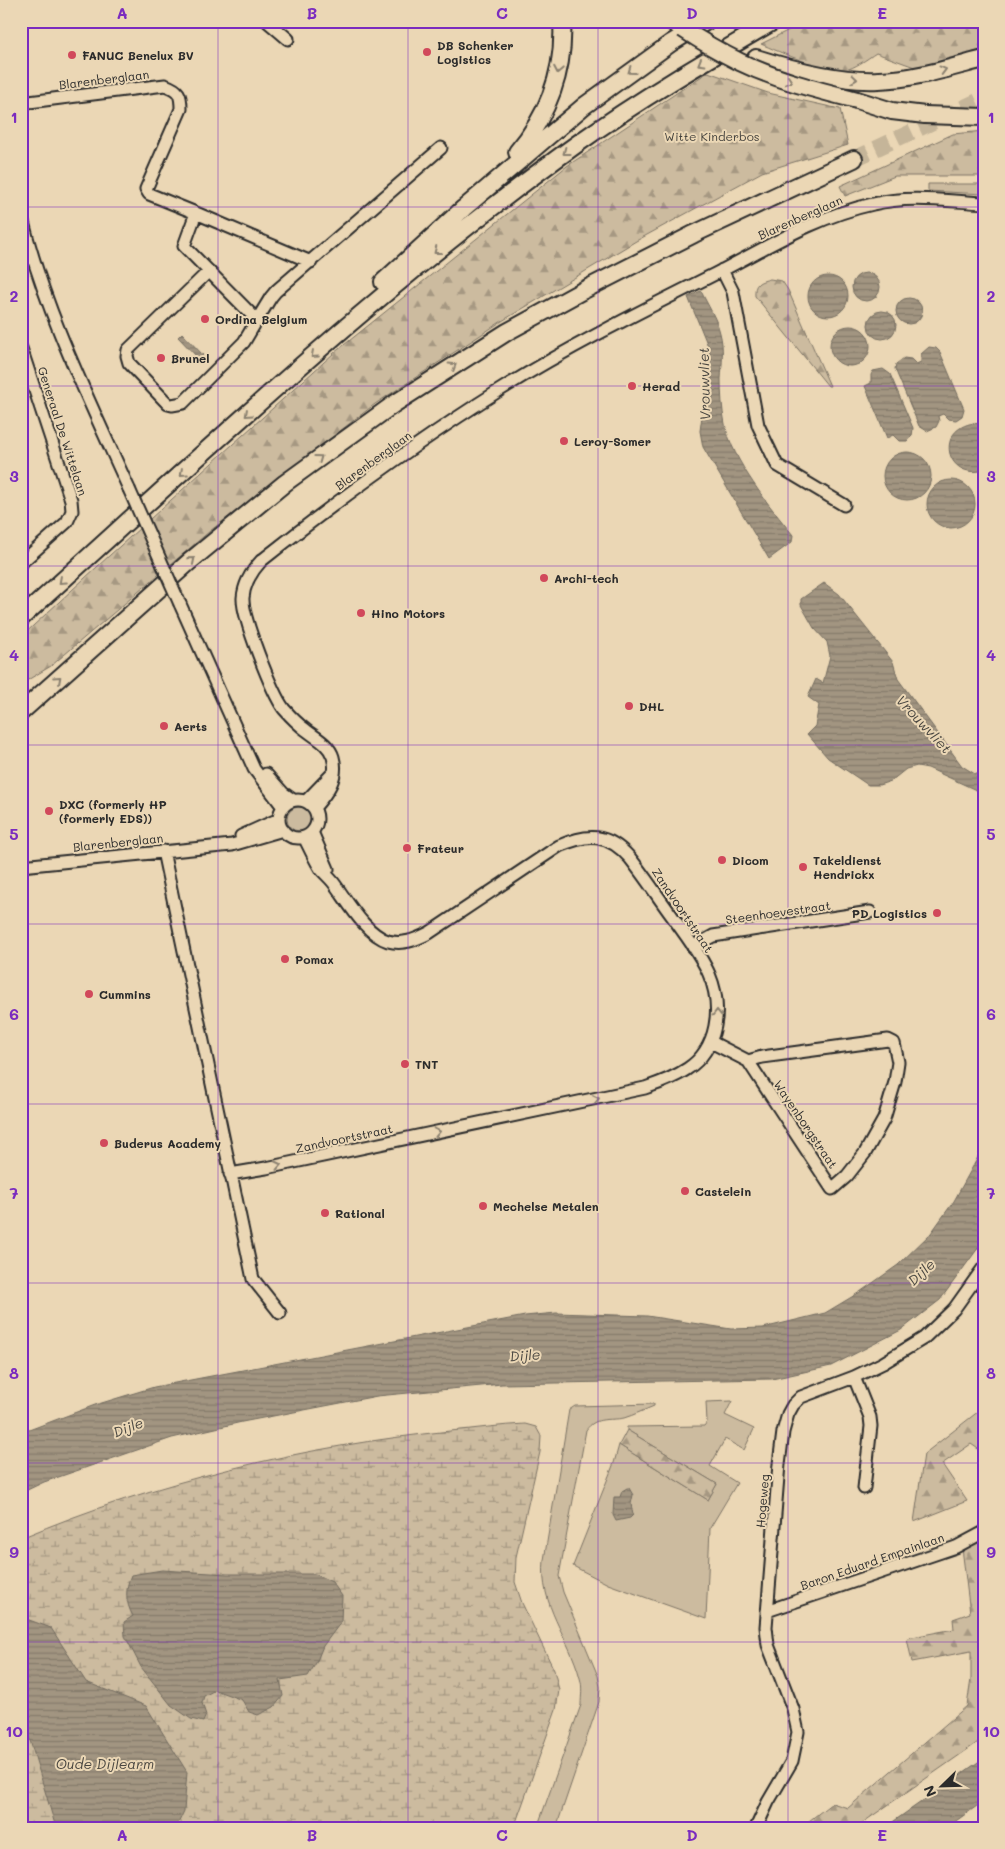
<svg xmlns="http://www.w3.org/2000/svg" width="1005" height="1849" font-family="Mali,sans-serif">
	<defs>
		<pattern id="forest-firs" width="22" height="20" patternUnits="userSpaceOnUse" patternTransform="scale(1.25)"><rect width="22" height="20" fill="#ccbb9f"/><path d="M5 1l3.5 6h-7zM16 11l3.5 6h-7z" fill="#a69882"/></pattern>
		<pattern id="wetland-marsh" width="20" height="14" patternUnits="userSpaceOnUse" patternTransform="scale(1.25)"><rect width="20" height="14" fill="#ccbb9f"/><path d="M1 5h8M5 5V1M11 12h8M15 12V8" fill="none" stroke="#a69882"/></pattern>
		<pattern id="water-rules" width="6" height="5" patternUnits="userSpaceOnUse" patternTransform="scale(1.25)"><rect width="6" height="5" fill="#a29581"/><path d="M0 2.5h6" fill="none" stroke="#847a6a"/></pattern>
	</defs>
	<rect width="100%" height="100%" fill="#ebd7b5"/>
	<filter id="ink" filterUnits="userSpaceOnUse"><feTurbulence type="fractalNoise" baseFrequency=".02" numOctaves="2"/><feDisplacementMap in="SourceGraphic" scale="10" xChannelSelector="R" yChannelSelector="G"/><feConvolveMatrix kernelMatrix="1 2 1 2 8 2 1 2 1" color-interpolation-filters="sRGB"/></filter>
	<g filter="url(#ink)">
		<path fill="#ccbb9f" stroke="#7c7365" d="M928,184H984V194L928,191Z
			M287 819a12 12 0 1 1 24 0a12 12 0 1 1-24 0Z
			M732,1401L725,1415L754,1429L744,1450L725,1439L710,1466L737,1483L710,1528L706,1619L608,1584L573,1566L614,1463L619,1445L708,1500L717,1484L627,1430V1427L704,1426L707,1422L706,1402Z
			M654,1404V1406C644,1410 634,1415 624,1418C609,1421 596,1416 586,1430L559,1576L563,1592L598,1676L600,1687L599,1702L556,1828H537L581,1705C581,1696 583,1687 580,1678C569,1636 539,1606 544,1560L569,1410L575,1406Z"/>
		<path fill="url(#forest-firs)" stroke="#7c7365" d="M807,21H984V49L920,69L876,53C867,59 855,68 845,70C830,74 777,51 761,44Z
			M708,72L768,93L840,109L848,145L762,172L636,241L502,321L375,404L210,531L51,666L21,684V637L110,555L334,353L567,166Z
			M984,131V176H895L845,196L840,186L953,134Z
			M770,279L782,281L788,290L830,386H828L755,296C754,283 759,282 770,279Z
			M984,1407V1453L971,1444L942,1464L967,1501L914,1522L924,1454Z
			M627,1430L717,1484L708,1500L619,1445Z
			M984,1536V1738L855,1828H800L832,1803L848,1808L967,1706L971,1679V1651L912,1662L907,1638L954,1629L953,1619L970,1613L962,1548Z"/>
		<path fill="url(#wetland-marsh)" stroke="#7c7365" d="M525,1424L536,1427L541,1436L540,1452L516,1557L515,1582L522,1603L554,1670L559,1690L556,1710L514,1828H21V1538C156,1481 304,1446 450,1431C475,1429 500,1425 525,1424Z"/>
		<path fill="url(#water-rules)" stroke="#726b5f" d="M852 287a14 14 0 1 1 28 0a14 14 0 1 1-28 0Z
			M808 296a20 20 0 1 1 40 0a20 20 0 1 1-40 0Z
			M701,291C707,304 717,319 720,333C724,347 722,364 721,379C721,394 722,409 725,424C732,460 770,507 793,535L792,542L769,559L703,447L700,431L708,371V346L688,297Z
			M896 311a13 13 0 1 1 26 0a13 13 0 1 1-26 0Z
			M868 325a14 14 0 1 1 28 0a14 14 0 1 1-28 0Z
			M830 346a20 20 0 1 1 40 0a20 20 0 1 1-40 0Z
			M182,333L203,355L199,359L178,337Z
			M929,347L936,348L940,352L964,409L962,416L956,420L948,419L943,414L938,416L939,421L936,427L927,431L919,426L895,369L896,364L904,358L911,359L916,364L921,362V354Z
			M883,369L890,374L913,428L912,436L907,441H899L893,435L887,438L865,386L871,383V375L873,371Z
			M974,423L984,425V470C946,481 934,429 974,423Z
			M883 476a24 24 0 1 1 48 0a24 24 0 1 1-48 0Z
			M927 504a24 24 0 1 1 48 0a24 24 0 1 1-48 0Z
			M824,583L839,594L893,662L898,679L962,766L975,774H984V798L976,790L928,768L917,766L906,769L891,781L879,785H868L828,758L807,734L815,726L819,705L808,697L816,679L823,683L830,656L827,642L814,628L801,605V599Z
			M984,1141V1240L940,1300L901,1330L831,1366L772,1379L502,1384L377,1396L242,1422L172,1438L44,1482L21,1493V1433L95,1405L154,1387L525,1316L556,1313L647,1316L731,1329L763,1328L825,1313L860,1292L898,1265L931,1233L954,1201L977,1159Z
			M627,1488H629L633,1495L631,1504L633,1515L630,1518L616,1521L613,1515L614,1497H620L622,1491Z
			M162,1570L227,1574H315L332,1582L342,1596L341,1622L323,1646L316,1663L308,1676L280,1680L283,1696L274,1707L258,1715L249,1712L242,1700L215,1690L204,1696L202,1703L206,1715L203,1722L191,1719L171,1705L141,1667L125,1636L124,1622L133,1616C125,1602 125,1589 131,1575Z
			M21,1617L51,1628L86,1682L146,1706L187,1772L184,1811L176,1828H56L21,1710Z
			M984,1758V1801L946,1828H884Z"/>
		<g fill="none" stroke-linecap="round" stroke-linejoin="round">
			<path stroke="#c5b599" stroke-width="16" stroke-dasharray="16 8" stroke-linecap="butt" d="M854,159L984,98"/>
			<g stroke="#2b2b2b" stroke-width="15">
				<path id="minor" d="M267,21L288,39
					M21,103L165,85C179,90 181,94 181,109L146,189L149,194L196,213L184,246L257,320L244,342L183,403L172,405L168,404L129,363L127,356L128,350L209,271
					M196,213L311,262
					M21,214C44,310 89,400 129,489
					M722,270L733,292L758,425L777,465L844,505
					M257,320L271,297L276,291L441,148
					M21,348L71,500L72,511L67,522L21,563
					M180,604L254,769L283,807
					M266,774L283,793L293,800
					M279 819a19 19 0 1 1 38 0a19 19 0 1 1-38 0Z
					M306,801L334,772
					M314,808C327,793 339,778 333,757C329,744 316,738 306,730C298,724 291,717 284,709C272,693 242,617 243,598C244,583 251,572 261,561C338,500 417,442 500,390C566,349 637,313 707,278C761,251 813,217 873,204C909,195 947,201 984,203
					M312,832L328,869
					M241,836L279,819
					M163,851L253,1279L280,1313
					M21,866L232,845L283,830
					M693,947L713,936L870,912
					M711,1042L748,1061L832,1189L847,1176L865,1153L884,1119L895,1082L898,1062L894,1043L888,1040L762,1057L748,1061
					M230,1174L266,1168L645,1088C660,1083 674,1078 687,1069C718,1049 723,1007 709,974C700,953 685,935 672,916C658,897 645,877 630,858C608,833 588,833 559,846L429,933C415,940 403,945 388,941C365,934 347,900 333,882C329,877 324,873 320,868C314,858 309,847 304,837
					M854,1377L870,1417L871,1426L864,1488
					M767,1611L956,1547L984,1532
					M756,1828L768,1802L792,1761L798,1732L793,1709L768,1645L766,1627L779,1464L783,1432L788,1414L793,1405L801,1397L854,1377L883,1363L924,1338L954,1309L984,1267"/>
			</g>
			<g stroke="#2b2b2b" stroke-width="20">
				<path id="highway" d="M671,21L683,29
					M756,58C794,70 839,82 879,80C915,79 949,68 984,59
					M857,100L892,111L925,115
					M517,152C548,115 565,70 562,21
					M383,282L464,208L584,106L671,43L707,21
					M21,618C202,455 379,286 577,144C640,99 707,60 774,21
					M21,712L189,562L285,483L394,404L507,332L582,291L694,234L854,159"/>
			</g>
			<use href="#minor" stroke="#ebd7b5" stroke-width="11"/>
			<use href="#highway" stroke="#ebd7b5" stroke-width="16"/>
			<g stroke="#2b2b2b" stroke-width="15" stroke-linecap="butt">
				<path id="minor-bridge" d="M129,489L180,604"/>
			</g>
			<g stroke="#2b2b2b" stroke-width="20" stroke-linecap="butt">
				<path id="highway-bridge" d="M683,29C701,41 720,52 740,62C777,80 817,90 857,100
					M925,115L984,117"/>
			</g>
			<use href="#minor-bridge" stroke="#ebd7b5" stroke-width="11"/>
			<use href="#highway-bridge" stroke="#ebd7b5" stroke-width="16"/>
		</g>
		<defs><path id="oneway-chevron" d="M-2-3.5L2.5 0L-2 3.5" fill="none" stroke-width="1.6" stroke-linecap="round" stroke-linejoin="round" transform="scale(1.25)"/></defs>
		<g stroke="#8b8170">
			<use href="#oneway-chevron" transform="translate(701 63) rotate(150)"/>
			<use href="#oneway-chevron" transform="translate(558 70) rotate(101)"/>
			<use href="#oneway-chevron" transform="translate(943 70) rotate(-15)"/>
			<use href="#oneway-chevron" transform="translate(631 71) rotate(144)"/>
			<use href="#oneway-chevron" transform="translate(854 79) rotate(6)"/>
			<use href="#oneway-chevron" transform="translate(789 81) rotate(19)"/>
			<use href="#oneway-chevron" transform="translate(566 152) rotate(143)"/>
			<use href="#oneway-chevron" transform="translate(437 251) rotate(142)"/>
			<use href="#oneway-chevron" transform="translate(314 355) rotate(138)"/>
			<use href="#oneway-chevron" transform="translate(453 366) rotate(-32)"/>
			<use href="#oneway-chevron" transform="translate(248 414) rotate(138)"/>
			<use href="#oneway-chevron" transform="translate(319 458) rotate(-36)"/>
			<use href="#oneway-chevron" transform="translate(183 473) rotate(138)"/>
			<use href="#oneway-chevron" transform="translate(192 560) rotate(-40)"/>
			<use href="#oneway-chevron" transform="translate(62 581) rotate(138)"/>
			<use href="#oneway-chevron" transform="translate(58 679) rotate(-42)"/>
			<use href="#oneway-chevron" transform="translate(717 1013) rotate(-90)"/>
			<use href="#oneway-chevron" transform="translate(596 1099) rotate(-12)"/>
			<use href="#oneway-chevron" transform="translate(437 1132) rotate(-12)"/>
			<use href="#oneway-chevron" transform="translate(278 1165) rotate(-12)"/>
		</g>
	</g>
	<path fill="none" stroke="#7b2cbf" stroke-width="1" stroke-opacity="0.55" d="M218,21V1828M408,21V1828M598,21V1828M788,21V1828M21,207H984M21,386H984M21,566H984M21,745H984M21,924H984M21,1104H984M21,1283H984M21,1463H984M21,1642H984"/>
	<g fill="#d1495b" stroke="#ebd7b5" stroke-width="2">
		<circle cx="427" cy="52" r="5"/>
		<circle cx="72" cy="55" r="5"/>
		<circle cx="205" cy="319" r="5"/>
		<circle cx="161" cy="358" r="5"/>
		<circle cx="632" cy="386" r="5"/>
		<circle cx="564" cy="441" r="5"/>
		<circle cx="544" cy="578" r="5"/>
		<circle cx="361" cy="613" r="5"/>
		<circle cx="629" cy="706" r="5"/>
		<circle cx="164" cy="726" r="5"/>
		<circle cx="49" cy="811" r="5"/>
		<circle cx="407" cy="848" r="5"/>
		<circle cx="722" cy="860" r="5"/>
		<circle cx="803" cy="867" r="5"/>
		<circle cx="937" cy="913" r="5"/>
		<circle cx="285" cy="959" r="5"/>
		<circle cx="89" cy="994" r="5"/>
		<circle cx="405" cy="1064" r="5"/>
		<circle cx="104" cy="1143" r="5"/>
		<circle cx="685" cy="1191" r="5"/>
		<circle cx="483" cy="1206" r="5"/>
		<circle cx="325" cy="1213" r="5"/>
	</g>
	<g text-anchor="middle" dominant-baseline="central" stroke-width="4" stroke-linejoin="round" paint-order="stroke">
		<g font-size="12" font-weight="bold" fill="#2b2b2b" stroke="#ebd7b5" text-anchor="start">
			<text x="437" y="45">DB Schenker<tspan x="437" dy="14">Logistics</tspan></text>
			<text x="82" y="55">FANUC Benelux BV</text>
			<text x="215" y="319">Ordina Belgium</text>
			<text x="171" y="358">Brunel</text>
			<text x="642" y="386">Herad</text>
			<text x="574" y="441">Leroy-Somer</text>
			<text x="554" y="578">Archi-tech</text>
			<text x="371" y="613">Hino Motors</text>
			<text x="639" y="706">DHL</text>
			<text x="174" y="726">Aerts</text>
			<text x="59" y="804">DXC (formerly HP<tspan x="59" dy="14">(formerly EDS))</tspan></text>
			<text x="417" y="848">Frateur</text>
			<text x="732" y="860">Dicom</text>
			<text x="813" y="860">Takeldienst<tspan x="813" dy="14">Hendrickx</tspan></text>
			<text x="927" y="913" text-anchor="end">PD Logistics</text>
			<text x="295" y="959">Pomax</text>
			<text x="99" y="994">Cummins</text>
			<text x="415" y="1064">TNT</text>
			<text x="114" y="1143">Buderus Academy</text>
			<text x="695" y="1191">Castelein</text>
			<text x="493" y="1206">Mechelse Metalen</text>
			<text x="335" y="1213">Rational</text>
		</g>
		<g font-size="12" fill="#2b2b2b" stroke="#ebd7b5">
			<text transform="translate(104 79) rotate(-7)">Blarenberglaan</text>
			<text transform="translate(800 217) rotate(-24)">Blarenberglaan</text>
			<text transform="translate(63 431) rotate(72)">Generaal De Wittelaan</text>
			<text transform="translate(373 460) rotate(-36)">Blarenberglaan</text>
			<text transform="translate(118 842) rotate(-6)">Blarenberglaan</text>
			<text transform="translate(683 910) rotate(56)">Zandvoortstraat</text>
			<text transform="translate(778 912) rotate(-8)">Steenhoevestraat</text>
			<text transform="translate(806 1124) rotate(56)">Wayenborgstraat</text>
			<text transform="translate(344 1138) rotate(-12)">Zandvoortstraat</text>
			<text transform="translate(762 1501) rotate(-85)">Hogeweg</text>
			<text transform="translate(872 1561) rotate(-19)">Baron Eduard Empainlaan</text>
		</g>
		<g font-size="12" fill="#43413c" stroke="#ebd7b5">
			<text x="712" y="136">Witte Kinderbos</text>
		</g>
		<g font-size="14" font-style="italic" fill="#494640" stroke="#ebd7b5">
			<text transform="translate(704 384) rotate(-91)">Vrouwvliet</text>
			<text transform="translate(924 724) rotate(47)">Vrouwvliet</text>
			<text transform="translate(921 1272) rotate(-43)">Dijle</text>
			<text transform="translate(525 1355) rotate(-4)">Dijle</text>
			<text transform="translate(128 1427) rotate(-21)">Dijle</text>
			<text x="105" y="1763">Oude Dijlearm</text>
		</g>
	</g>
	<rect width="1005" height="1849" fill="none" stroke="#ebd7b5" stroke-width="55"/>
	<g transform="translate(942 1786) rotate(247)" stroke="#ebd7b5" stroke-width="4" paint-order="stroke">
	<path d="M0-4L9 19L0 12L-9 19Z" fill="#2b2b2b"/>
	<text y="-8" font-size="14" font-weight="bold" text-anchor="middle" fill="#2b2b2b">N</text>
	</g>
	<rect x="28" y="28" width="950" height="1794" fill="none" stroke="#7b2cbf" stroke-width="2"/>
	<g font-size="16" text-anchor="middle" font-weight="bold" fill="#7b2cbf">
		<text x="122" y="19">A</text>
		<text x="312" y="19">B</text>
		<text x="502" y="19">C</text>
		<text x="692" y="19">D</text>
		<text x="882" y="19">E</text>
		<text x="14" y="123">1</text>
		<text x="991" y="123">1</text>
		<text x="14" y="302">2</text>
		<text x="991" y="302">2</text>
		<text x="14" y="482">3</text>
		<text x="991" y="482">3</text>
		<text x="14" y="661">4</text>
		<text x="991" y="661">4</text>
		<text x="14" y="840">5</text>
		<text x="991" y="840">5</text>
		<text x="14" y="1020">6</text>
		<text x="991" y="1020">6</text>
		<text x="14" y="1199">7</text>
		<text x="991" y="1199">7</text>
		<text x="14" y="1379">8</text>
		<text x="991" y="1379">8</text>
		<text x="14" y="1558">9</text>
		<text x="991" y="1558">9</text>
		<text x="14" y="1737">10</text>
		<text x="991" y="1737">10</text>
		<text x="122" y="1841">A</text>
		<text x="312" y="1841">B</text>
		<text x="502" y="1841">C</text>
		<text x="692" y="1841">D</text>
		<text x="882" y="1841">E</text>
	</g>
</svg>
